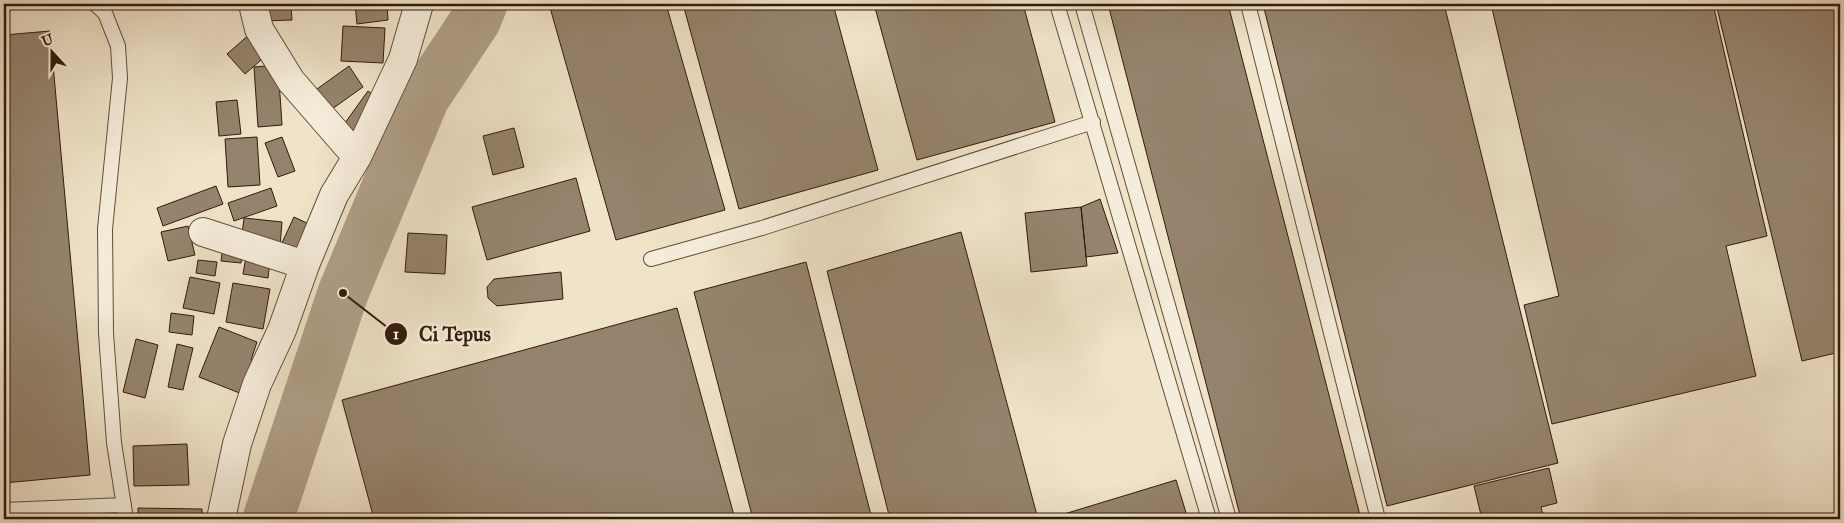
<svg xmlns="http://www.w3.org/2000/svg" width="1844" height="523" font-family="'IM FELL Great Primer',serif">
	<rect width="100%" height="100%" fill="#efe3c8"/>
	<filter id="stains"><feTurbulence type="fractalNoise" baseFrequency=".004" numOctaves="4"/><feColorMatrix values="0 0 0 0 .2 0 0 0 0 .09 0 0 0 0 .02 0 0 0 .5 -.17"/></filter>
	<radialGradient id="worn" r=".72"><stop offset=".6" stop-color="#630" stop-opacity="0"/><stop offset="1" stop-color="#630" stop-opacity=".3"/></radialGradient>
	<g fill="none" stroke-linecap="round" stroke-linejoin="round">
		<path stroke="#af9f88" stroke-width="51" d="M268,519L343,293L424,98L475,21L482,4"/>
	</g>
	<path fill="#95836d" stroke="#331a0b" d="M355,4H387L388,20L357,24Z
		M549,4H666L725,210L616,240Z
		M683,4H833L878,170L739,209Z
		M874,4H1023L1055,122L917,160Z
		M1108,4H1228L1361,519H1241Z
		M1263,4H1444L1558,463L1387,506Z
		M1491,4H1713L1767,236L1726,246L1756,376L1552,424L1524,305L1559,296Z
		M1716,4H1840V352L1802,361Z
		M291,6L292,20L264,21L263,7Z
		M343,26L385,28L383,63L341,61Z
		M50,31L90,475L4,483V35Z
		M251,33L269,53L245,74L227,54Z
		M278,65L282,125L258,127L254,67Z
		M349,66L363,87L332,109L317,89Z
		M368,91L380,100L349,142L337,134Z
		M237,100L241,134L219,136L216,102Z
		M514,128L524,167L493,175L483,136Z
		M257,137L260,185L228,187L225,139Z
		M282,137L295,171L278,177L265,143Z
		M576,178L590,231L487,260L472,207Z
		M216,186L223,204L163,226L157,208Z
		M271,188L277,206L234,221L228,203Z
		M1100,199L1118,253L1086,257L1081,207Z
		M1081,207L1087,266L1031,272L1025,213Z
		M294,217L309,224L295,254L280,247Z
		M244,218L282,222L280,246L241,242Z
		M188,226L195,255L168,261L161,232Z
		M961,232L1038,519H890L827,271Z
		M408,233L447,235L445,274L405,272Z
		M223,245L243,248L241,263L221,261Z
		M246,257L270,261L268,278L243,274Z
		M198,260L217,262L215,276L196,273Z
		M806,262L872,519H753L694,292Z
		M561,272L563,299L497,306L488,298L487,287L494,279Z
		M190,277L220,283L214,314L183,308Z
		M233,283L270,289L263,329L226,322Z
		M677,308L735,519H374L342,400Z
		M171,313L194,316L192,335L169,332Z
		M219,327L257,342L251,360L259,363L247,396L199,377Z
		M136,339L158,345L145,398L123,392Z
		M177,344L193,348L183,390L168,387Z
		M187,444L189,485L134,486L133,446Z
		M1549,468L1557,503L1541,507L1544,519H1482L1474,486Z
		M1176,480L1188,519H1051V518Z
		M119,508L120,519H88V511Z
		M138,508L202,509V519H138Z"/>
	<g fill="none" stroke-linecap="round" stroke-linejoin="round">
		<g stroke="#624c3a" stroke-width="16">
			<path id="lane" d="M95,4L105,13L118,46L120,78L105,229L106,333L114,443L126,519
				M1057,4L1209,519
				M1082,4L1229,519
				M1248,4L1378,519
				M651,259L762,228L1093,122
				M4,510L124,505"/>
		</g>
		<g stroke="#624c3a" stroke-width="30">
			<path id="street" d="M253,4L259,29L291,81L357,157
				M203,232L305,265
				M221,519L237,444L257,384L282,330L305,265L334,195L357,157L403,59L419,4"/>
		</g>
		<use href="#lane" stroke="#f5eddb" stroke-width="14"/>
		<use href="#street" stroke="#f5eddb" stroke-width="28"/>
	</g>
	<path fill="none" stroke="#331a0b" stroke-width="2" d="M343 293L396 334"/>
	<g fill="#331a0b" stroke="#f5eddb" stroke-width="2">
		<circle cx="343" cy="293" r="5"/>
		<circle cx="396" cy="334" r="12"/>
	</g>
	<g font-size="15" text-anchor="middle" font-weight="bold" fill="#fff">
		<text x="396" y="339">1</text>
	</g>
	<g font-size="20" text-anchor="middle" font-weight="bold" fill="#331a0b" stroke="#f5eddb" stroke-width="5" stroke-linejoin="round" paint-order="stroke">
		<text x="455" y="341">Ci Tepus</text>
	</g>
	<rect width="1844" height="523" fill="none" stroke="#efe3c8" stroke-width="20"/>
	<rect x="5" y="5" width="1834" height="513" fill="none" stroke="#331a0b" stroke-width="2.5"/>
	<rect x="10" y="10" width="1824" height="503" fill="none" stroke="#331a0b"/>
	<g transform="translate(52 52) rotate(339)" stroke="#f5eddb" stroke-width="4" paint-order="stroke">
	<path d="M0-4L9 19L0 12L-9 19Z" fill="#331a0b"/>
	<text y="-8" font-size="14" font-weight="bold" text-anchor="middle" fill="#331a0b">U</text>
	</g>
	<rect width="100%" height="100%" filter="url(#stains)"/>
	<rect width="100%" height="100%" fill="url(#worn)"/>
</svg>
